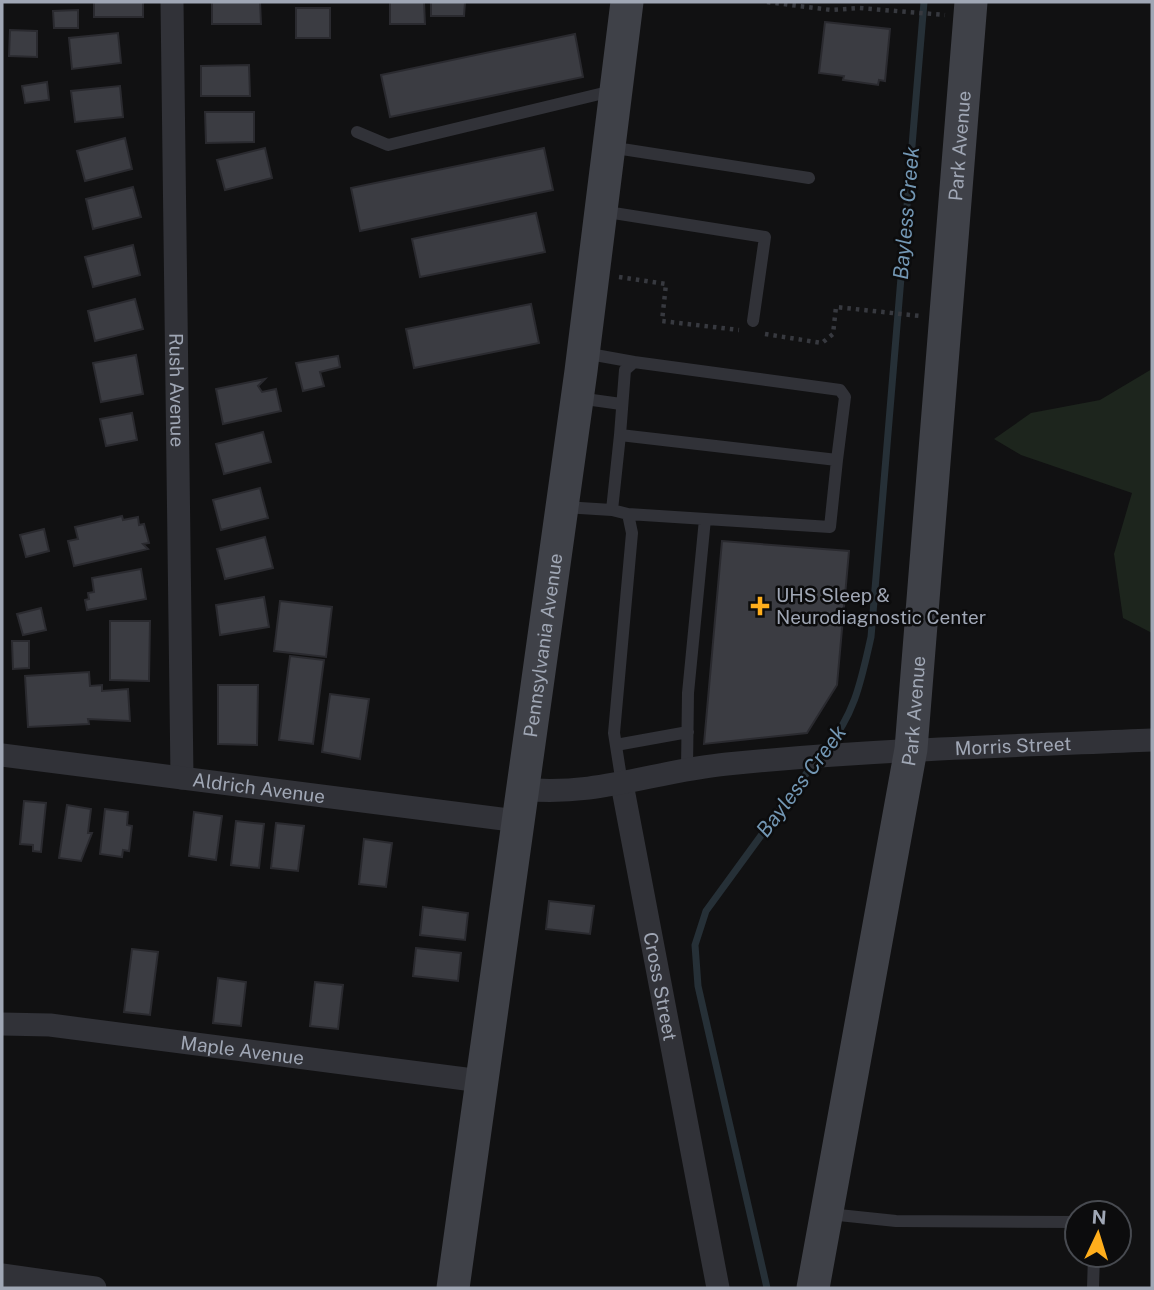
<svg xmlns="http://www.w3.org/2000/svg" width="1154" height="1290" font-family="'Public Sans',sans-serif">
	<rect width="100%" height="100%" fill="#111112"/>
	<path fill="#1d251d" d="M1152,369V633L1123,618L1114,554L1132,493L1021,455L994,439L1031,413L1100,400Z"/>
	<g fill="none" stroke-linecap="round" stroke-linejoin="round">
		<path stroke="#263037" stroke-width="7" d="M826,749C855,714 861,681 871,637L924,2
			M767,1288L698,986L695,945L706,911L814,763"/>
	</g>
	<path fill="#3b3c42" stroke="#2a2a2f" stroke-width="2" d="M94,2H143V17H94Z
		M212,2H260L261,24H212Z
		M390,2H424L425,24H390Z
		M431,2H465L464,16H431Z
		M296,8H330V38H296Z
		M78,10V28H54L53,11Z
		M825,22L890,29L885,81L879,80L878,85L843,80L844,76L819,73Z
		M10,30L37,31V57L9,56Z
		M118,33L121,63L72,69L69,38Z
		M575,34L583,77L390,117L381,75Z
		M249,65L250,96H201V66Z
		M47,82L49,100L25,103L22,86Z
		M120,86L123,117L75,122L71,91Z
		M205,112H254V142L206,143Z
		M125,138L132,169L85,181L77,151Z
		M265,148L272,178L225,190L217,160Z
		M544,148L553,190L360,231L351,188Z
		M133,187L141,217L93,229L86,199Z
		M536,213L545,252L420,277L412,239Z
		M133,245L140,275L93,287L85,257Z
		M135,299L143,329L95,341L88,311Z
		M531,304L539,343L414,368L406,329Z
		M136,355L143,394L101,402L93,363Z
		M338,356L340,367L320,372L324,386L303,391L296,363Z
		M265,379L258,386L262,392L276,389L281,411L223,424L216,389Z
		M132,413L137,440L106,446L100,419Z
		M263,432L271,462L224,474L216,444Z
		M260,488L268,518L221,530L213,500Z
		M122,516L123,520L138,517L139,525L144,524L149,543L143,544L148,549L74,566L68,541L78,539L75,527Z
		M44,529L49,551L26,557L20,535Z
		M265,537L273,568L225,579L217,549Z
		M722,541L849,551L837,685L807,733L704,744Z
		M141,569L146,599L87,610L85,600L89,599L88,593L94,592L92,578Z
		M264,597L269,627L220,635L216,605Z
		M280,601L332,607L326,657L274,651Z
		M41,608L46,630L23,635L17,614Z
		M110,621H150L149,681L110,680Z
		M12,641H29V668L13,669Z
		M290,656L324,660L313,744L279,740Z
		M89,672L90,686L102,685V691L128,689L130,721L88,719L89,724L28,727L25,676Z
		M218,685H258L257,745L218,744Z
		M330,694L369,699L360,759L322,752Z
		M24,801L46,803L41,852L33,851V845L20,844Z
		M67,805L91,809L88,833H92L81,861L59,858Z
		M105,809L128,812L127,825L132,826L129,851L123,850L122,857L100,854Z
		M194,812L222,816L216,860L189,856Z
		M236,821L264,824L259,868L231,865Z
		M276,823L304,826L298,871L271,868Z
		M364,839L392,843L386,887L359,884Z
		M549,901L594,906L590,934L546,929Z
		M423,907L468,913L465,940L420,935Z
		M416,948L461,953L458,981L413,976Z
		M132,949L158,952L150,1015L124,1012Z
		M218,978L246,982L241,1026L213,1023Z
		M315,982L343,985L338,1029L310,1026Z"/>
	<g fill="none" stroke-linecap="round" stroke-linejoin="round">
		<path stroke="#37393f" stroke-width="4.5" stroke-dasharray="3.5 5" stroke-linecap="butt" d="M767,2L831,10L859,8L945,15
			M619,277L666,284L662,321L739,330
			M765,334L822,343L833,334L836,307L920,316"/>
		<path stroke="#313238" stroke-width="12" d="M357,132L388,145L612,91
			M609,147L809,178
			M601,211L765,237L753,321
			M584,353L634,362
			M578,398L621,404
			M564,507L612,510L628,514L632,533L614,733L622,784
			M612,510L620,435
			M628,514L830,527L837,460L620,435L625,370L634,362L840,390L845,397L837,460
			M616,745L688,732
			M687,768L688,693L705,519
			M829,1214L896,1221L1077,1222
			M1093,1288L1094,1255"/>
		<g stroke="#313238" stroke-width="23">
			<path id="s1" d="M172,2L182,778"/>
			<path id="s2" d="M2,755L518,821"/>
			<path id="s3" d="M622,784L718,1288"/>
			<path id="s4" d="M522,789C596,797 655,771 727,764C868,750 1010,746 1152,740"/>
			<path id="s5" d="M2,1024L50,1025L481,1081"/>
			<path d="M2,1275L95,1288"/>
		</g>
		<g stroke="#3f4148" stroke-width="33">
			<path id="s6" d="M453,1288L581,371L627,2"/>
			<path id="s7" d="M813,1288L911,749L971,2"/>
		</g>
	</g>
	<path fill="#ffae1c" stroke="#0c0c0d" stroke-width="2.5" d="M756.5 595.5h7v7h7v7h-7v7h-7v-7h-7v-7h7z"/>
	<g text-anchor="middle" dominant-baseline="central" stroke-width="5" stroke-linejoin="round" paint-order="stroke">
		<g font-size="19" fill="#a0a7b5" stroke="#0c0c0d">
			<text stroke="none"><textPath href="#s7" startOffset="1153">Park Avenue</textPath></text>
			<text stroke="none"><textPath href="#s1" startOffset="388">Rush Avenue</textPath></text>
			<text stroke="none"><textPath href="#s6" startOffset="649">Pennsylvania Avenue</textPath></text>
			<text stroke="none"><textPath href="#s7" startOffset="586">Park Avenue</textPath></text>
			<text stroke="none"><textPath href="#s4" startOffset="494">Morris Street</textPath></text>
			<text stroke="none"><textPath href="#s2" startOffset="259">Aldrich Avenue</textPath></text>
			<text stroke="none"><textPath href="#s3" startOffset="206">Cross Street</textPath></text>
			<text stroke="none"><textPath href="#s5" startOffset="242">Maple Avenue</textPath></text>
		</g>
		<g font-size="19" fill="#a0a7b5" stroke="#0c0c0d" text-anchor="start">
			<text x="776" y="595">UHS Sleep &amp;<tspan x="776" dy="22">Neurodiagnostic Center</tspan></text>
		</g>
		<g font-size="21" font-style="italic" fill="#7397b4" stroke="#0c0c0d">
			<text transform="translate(906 213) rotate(-85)">Bayless Creek</text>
			<text transform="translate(801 781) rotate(-53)">Bayless Creek</text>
		</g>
	</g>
	<rect width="1154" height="1290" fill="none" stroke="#a0a7b5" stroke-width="7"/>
	<g transform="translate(1098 1234) rotate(4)"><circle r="33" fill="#0c0c0d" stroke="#474a50" stroke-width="2"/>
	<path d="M0-5L12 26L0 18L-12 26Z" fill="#ffae1c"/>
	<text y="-10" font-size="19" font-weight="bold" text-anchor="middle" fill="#a0a7b5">N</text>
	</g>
</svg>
